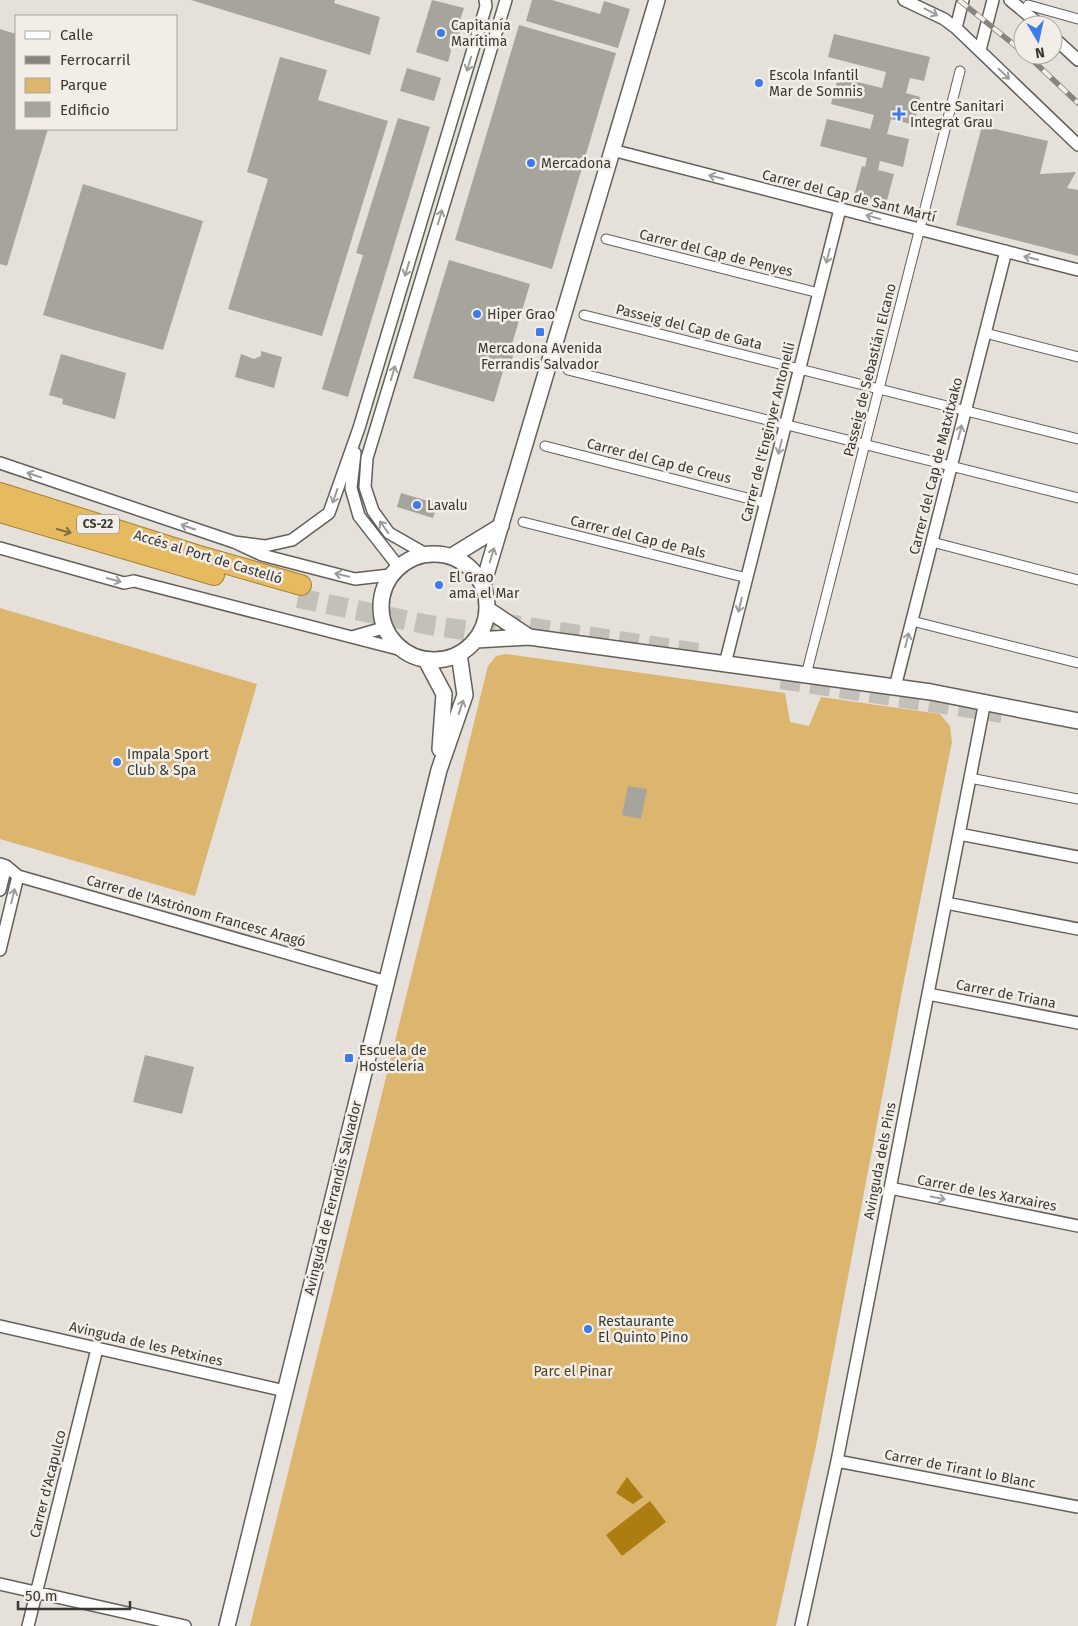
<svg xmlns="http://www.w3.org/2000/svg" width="1078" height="1626" font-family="'Fira Sans',sans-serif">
	<rect width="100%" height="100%" fill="#e5e1da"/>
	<path fill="#dcb56f" d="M0,608L257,684L195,896L0,839Z
		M506,654L785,693L790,722L809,726L821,697L940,714L950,726L952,742L904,981L816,1446L776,1626H250L488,666L496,656Z"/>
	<path fill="#ac7d10" d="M627,1477L643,1497L633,1504L616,1493Z
		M650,1501L666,1522L622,1556L606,1535Z"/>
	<path fill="#a7a39d" d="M191,0H335L334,3L380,17L370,55Z
		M432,0L464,8L460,20L456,23L460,30L459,36L457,41L449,45L451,51L448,62L416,52Z
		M532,0H552L600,14L604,1L630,9L618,48L526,21Z
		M519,25L616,53L552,269L455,240Z
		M0,29L16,34V129H48L7,266L0,264Z
		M834,34L930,57L924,81L910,78L906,93L920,97L914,125L891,119L887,134L909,139L903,167L880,161L878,170L894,174L886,204L854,196L862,166L865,167L867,158L820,146L827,119L870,129L874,115L831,104L838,77L882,88L886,72L828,57Z
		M280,57L327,70L318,100L388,121L322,336L228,309L268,179L247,172Z
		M407,68L441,78L434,101L400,91Z
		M398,118L430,127L348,397L322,389L363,255L356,253Z
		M982,126L1048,141L1040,174L1076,172L1067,188L1078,190V256L956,225Z
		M83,184L203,221L163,350L43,315Z
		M449,260L530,284L512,344L516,345L511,363L506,361L494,402L413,378Z
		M261,351L282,357L274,388L235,377L241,354L254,359L261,356Z
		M61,354L126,373L115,419L62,404L63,399L49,395Z
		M401,493L438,504L433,518L397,507Z
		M628,786L647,789L641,819L622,815Z
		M145,1055L194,1067L182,1114L133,1102Z"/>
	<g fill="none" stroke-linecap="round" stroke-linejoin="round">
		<path stroke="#c3bfb9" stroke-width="20" stroke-dasharray="20 10" stroke-linecap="butt" d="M298,598L429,625L505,636
			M500,623L699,653
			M781,679L1002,713"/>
		<g stroke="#63605a" stroke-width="11">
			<path id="pedestrian" d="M1028,5L1078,19
				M606,239L819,293
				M584,315L1078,439
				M985,333L1078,357
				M568,370L1078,498
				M545,446L766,503
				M523,522L747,578
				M932,542L1078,580
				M912,621L1078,663
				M806,675L960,71
				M970,778L1078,799"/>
		</g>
		<g stroke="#63605a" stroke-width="14">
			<path id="minor" d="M904,0L944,19L956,28L1078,145
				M1010,0L1040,25
				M956,28L963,0
				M1053,37L1078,60
				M980,50L993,0
				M612,150L1078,270
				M355,453L351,488L359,516L398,566
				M0,463L234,542L262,555L355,579L390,575
				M234,542L265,546L292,540L329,513L359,428L486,6L485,0
				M0,548L124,583L134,581L402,650
				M424,553L389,533L373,511L365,487L367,458L506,0
				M352,637L383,628
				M725,664L840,209
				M895,687L1006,251
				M959,834L1078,857
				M0,864L6,866L18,876L387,982
				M0,890L6,866
				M946,903L1078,929
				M0,950L18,876
				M928,994L1078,1023
				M890,1188L1078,1226
				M0,1326L285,1391
				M837,1461L1078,1507
				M0,1584L185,1626
				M28,1626L97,1349
				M801,1626L837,1461L985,701"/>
		</g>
		<g stroke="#63605a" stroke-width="18">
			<path id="tertiary" d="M381 607a53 53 0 1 1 106 0a53 53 0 1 1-106 0Z
				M452,556L501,526
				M483,585L657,0
				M487,609L529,637
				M476,640L529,637L931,692L1078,721
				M426,660L444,694L440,749
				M227,1626L439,770L465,695L459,654"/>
		</g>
		<g stroke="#a68136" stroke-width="22">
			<path id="trunk" d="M0,493L196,555L301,585
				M0,512L214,575"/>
		</g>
		<use href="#pedestrian" stroke="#fff" stroke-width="9"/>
		<use href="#minor" stroke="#fff" stroke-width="11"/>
		<use href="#tertiary" stroke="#fff" stroke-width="15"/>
		<use href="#trunk" stroke="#e6ba5e" stroke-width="20"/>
		<g stroke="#888580" stroke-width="5.5">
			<path id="rail" d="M959,0L1023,52
				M1027,55L1078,103"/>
		</g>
		<use href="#rail" stroke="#f2eee7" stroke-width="4" stroke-dasharray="11" stroke-linecap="butt"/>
	</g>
	<defs><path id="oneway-shaft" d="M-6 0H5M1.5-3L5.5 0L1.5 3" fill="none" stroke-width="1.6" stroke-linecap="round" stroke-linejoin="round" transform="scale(1.25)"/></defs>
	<g stroke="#9c9c9a">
		<use href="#oneway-shaft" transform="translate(931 12) rotate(28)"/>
		<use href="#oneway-shaft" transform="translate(469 64) rotate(107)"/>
		<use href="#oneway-shaft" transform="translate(1004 74) rotate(44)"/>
		<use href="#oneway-shaft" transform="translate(716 177) rotate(-166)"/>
		<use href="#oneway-shaft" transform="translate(440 217) rotate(-73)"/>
		<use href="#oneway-shaft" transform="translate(873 217) rotate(-165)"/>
		<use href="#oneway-shaft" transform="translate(828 256) rotate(104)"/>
		<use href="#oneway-shaft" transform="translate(1031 258) rotate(-166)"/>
		<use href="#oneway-shaft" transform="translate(407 269) rotate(107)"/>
		<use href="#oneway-shaft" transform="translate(393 373) rotate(-73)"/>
		<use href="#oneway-shaft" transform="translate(960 432) rotate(-76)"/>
		<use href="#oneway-shaft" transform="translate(780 447) rotate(104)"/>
		<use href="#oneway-shaft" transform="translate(34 475) rotate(-161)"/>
		<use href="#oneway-shaft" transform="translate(335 496) rotate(109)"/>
		<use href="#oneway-shaft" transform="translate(188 527) rotate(-161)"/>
		<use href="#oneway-shaft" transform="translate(384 527) rotate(-126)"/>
		<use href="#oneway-shaft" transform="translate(492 555) rotate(-73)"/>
		<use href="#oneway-shaft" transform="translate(342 575) rotate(-166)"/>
		<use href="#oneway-shaft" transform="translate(114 580) rotate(16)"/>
		<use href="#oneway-shaft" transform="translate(740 605) rotate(104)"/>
		<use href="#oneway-shaft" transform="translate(907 640) rotate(-76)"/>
		<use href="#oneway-shaft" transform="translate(461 707) rotate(-71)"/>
		<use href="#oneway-shaft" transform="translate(13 896) rotate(-76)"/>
		<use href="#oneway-shaft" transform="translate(938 1198) rotate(11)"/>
	</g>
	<use stroke="#7f6c45" href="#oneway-shaft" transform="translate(64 531) rotate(16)"/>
	<g fill="#3d7aea" stroke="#f2eee7" stroke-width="2">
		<circle cx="441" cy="33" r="5"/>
		<circle cx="759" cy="83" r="5"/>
		<path d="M896.5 106.5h5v5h5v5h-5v5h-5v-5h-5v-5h5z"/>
		<circle cx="531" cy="163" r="5"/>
		<circle cx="477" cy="314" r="5"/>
		<rect x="535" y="327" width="10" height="10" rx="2.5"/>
		<circle cx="417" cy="505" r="5"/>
		<circle cx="439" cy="585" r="5"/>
		<circle cx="117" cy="762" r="5"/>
		<rect x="344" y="1053" width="10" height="10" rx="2.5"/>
		<circle cx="588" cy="1329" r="5"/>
	</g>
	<g text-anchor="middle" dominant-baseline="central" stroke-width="5" stroke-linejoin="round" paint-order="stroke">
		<rect fill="#f2eee7" stroke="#716f6a" stroke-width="1" x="77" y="514.5" width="42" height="19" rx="4"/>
		<g font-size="12" font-weight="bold" fill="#3a3835">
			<text x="98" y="524">CS-22</text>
		</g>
		<g font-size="14" fill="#3a3835" stroke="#f2eee7" text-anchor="start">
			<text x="451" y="25">Capitanía<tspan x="451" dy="16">Marítima</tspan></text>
			<text x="769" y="75">Escola Infantil<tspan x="769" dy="16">Mar de Somnis</tspan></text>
			<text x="910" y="106">Centre Sanitari<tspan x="910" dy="16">Integrat Grau</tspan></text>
			<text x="541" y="163">Mercadona</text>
			<text x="487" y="314">Hiper Grao</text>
			<text x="540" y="348" text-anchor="middle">Mercadona Avenida<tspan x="540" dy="16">Ferrandis Salvador</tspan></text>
			<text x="427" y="505">Lavalu</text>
			<text x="449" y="577">El Grao<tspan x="449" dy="16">ama el Mar</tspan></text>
			<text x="127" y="754">Impala Sport<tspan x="127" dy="16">Club &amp; Spa</tspan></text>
			<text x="359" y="1050">Escuela de<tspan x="359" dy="16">Hostelería</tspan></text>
			<text x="598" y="1321">Restaurante<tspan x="598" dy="16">El Quinto Pino</tspan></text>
		</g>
		<g font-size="14" fill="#3a3835" stroke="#f2eee7">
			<text transform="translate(849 196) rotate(14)">Carrer del Cap de Sant Martí</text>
			<text transform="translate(716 253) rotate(14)">Carrer del Cap de Penyes</text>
			<text transform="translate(689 327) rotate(14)">Passeig del Cap de Gata</text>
			<text transform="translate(870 370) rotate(-76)">Passeig de Sebastián Elcano</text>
			<text transform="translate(768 432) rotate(-76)">Carrer de l'Enginyer Antonelli</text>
			<text transform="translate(659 461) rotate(14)">Carrer del Cap de Creus</text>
			<text transform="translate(936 466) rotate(-76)">Carrer del Cap de Matxitxako</text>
			<text transform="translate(638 537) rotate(14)">Carrer del Cap de Pals</text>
			<text transform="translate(208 557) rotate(17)">Accés al Port de Castelló</text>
			<text transform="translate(196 911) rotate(16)">Carrer de l'Astrònom Francesc Aragó</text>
			<text transform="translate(1006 994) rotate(11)">Carrer de Triana</text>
			<text transform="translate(880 1161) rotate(-79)">Avinguda dels Pins</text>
			<text transform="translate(987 1193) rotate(11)">Carrer de les Xarxaires</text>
			<text transform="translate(333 1198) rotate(-76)">Avinguda de Ferrandis Salvador</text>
			<text transform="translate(146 1344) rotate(13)">Avinguda de les Petxines</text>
			<text transform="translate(960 1469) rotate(11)">Carrer de Tirant lo Blanc</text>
			<text transform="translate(48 1484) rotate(-76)">Carrer d'Acapulco</text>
		</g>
		<g font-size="14" fill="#57431c" stroke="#f2eee7">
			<text x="573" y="1371">Parc el Pinar</text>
		</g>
	</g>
	<rect x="15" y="15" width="162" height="115" fill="#f2eee7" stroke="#a8a5a0"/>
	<rect x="25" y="31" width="25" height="8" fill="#ffffff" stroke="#a8a5a0"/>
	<text x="60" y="40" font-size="15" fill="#3a3835">Calle</text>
	<rect x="25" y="56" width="25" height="8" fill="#888580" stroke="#a8a5a0"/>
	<text x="60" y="65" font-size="15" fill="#3a3835">Ferrocarril</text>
	<rect x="25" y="78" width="25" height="15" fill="#dcb56f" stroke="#a8a5a0"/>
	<text x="60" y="90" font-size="15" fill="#3a3835">Parque</text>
	<rect x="25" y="102" width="25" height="15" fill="#a7a39d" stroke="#a8a5a0"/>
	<text x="60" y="115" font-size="15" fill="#3a3835">Edificio</text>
	<g transform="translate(1038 40) rotate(171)"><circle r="24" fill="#f2eee7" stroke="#a8a5a0"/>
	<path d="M0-4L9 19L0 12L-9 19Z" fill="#3d7aea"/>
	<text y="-8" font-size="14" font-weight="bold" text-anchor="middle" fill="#3a3835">N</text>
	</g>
	<path d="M18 1601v8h112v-8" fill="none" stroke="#3a3835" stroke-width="2.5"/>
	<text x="25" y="1601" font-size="15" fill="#3a3835" stroke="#f2eee7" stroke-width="4" paint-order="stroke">50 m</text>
</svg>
